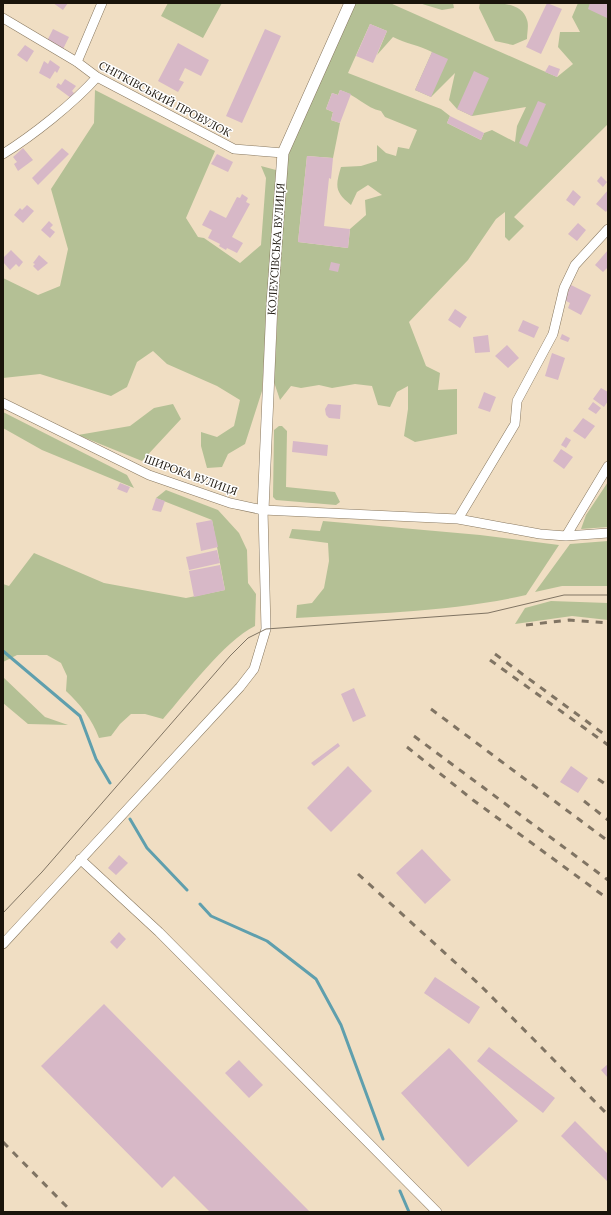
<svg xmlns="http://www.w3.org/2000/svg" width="611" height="1215" font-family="Lora,serif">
	<rect width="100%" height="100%" fill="#f0dec3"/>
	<path fill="#b4c095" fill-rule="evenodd" d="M168,3H222L203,38L161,16Z
		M354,3H390L557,77L573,64L558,47L560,32H580L572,17L578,3H608V124L514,217L524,226L509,241L505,237V212L496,219L468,260L409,322L426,366L440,373L438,390L457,389V434L415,442L404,436L408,409V386L397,392L390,407L378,405L372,386L355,384L332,388L319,385L301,388L291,386L280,400L274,382L286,151ZM370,24L387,31L377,55L393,37C406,44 419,45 432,52L415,90L431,97L455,73L449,100L457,109L472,116L526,107L517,126L515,142L492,130L484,133L481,140L447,123L450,116L441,109L348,73ZM340,90C356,95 366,108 381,111L385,117L417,130L409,149L398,147L396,156L386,153L377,145V161L361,166L341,167C335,187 335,192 351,205L357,192L368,185L382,195L365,200L366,215L350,229L348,248L298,242L307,156L333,158L340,123L331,120L333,112L326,109L332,93L338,95Z
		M419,3H453L454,8L442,10Z
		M480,3C496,3 522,1 527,20C529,25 527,33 527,39L513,45L495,41L479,8Z
		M95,90L215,151L186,218L198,237L204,238L240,263L261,245L266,178L261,166L276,170L262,391L245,444L228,454L222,467L207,468L201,446V432L217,437L234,426L240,400L217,386L167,364L153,351L137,362L127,387L111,396L40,374L3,378V278L38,295L60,286L68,249L51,189L94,123Z
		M173,404L181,419L142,461L78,435L130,426L154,408Z
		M3,412L127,475L134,488L42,450L3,428Z
		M279,426H282L287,431L286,487L335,492L340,502L336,505L276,500L273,497L274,433V430Z
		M608,482V527L581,529L586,515Z
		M166,490L218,510L239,533L247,550L248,583L256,594L255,626C224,641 186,693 163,719L145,714H131L120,724L111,736L99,738C92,719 80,704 66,691L67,676L61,663L47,655H17L3,662V584L9,586L34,553L104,583L186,598L225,590L212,520L156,498Z
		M323,521L480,535L559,545L526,595C451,612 373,613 296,618L297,605L312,603L324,588L329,561L328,543L289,538L292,529L320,531Z
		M608,541V586H562L535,592L570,544Z
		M551,601L608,603V620L572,616L515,624L525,608Z
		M3,677L45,717L68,725L28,724L3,703Z"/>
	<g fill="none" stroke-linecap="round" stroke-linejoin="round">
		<path stroke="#5f9fad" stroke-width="3" d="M3,651L80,716L96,759L110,783
			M130,819L147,848L187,890
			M200,904L211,916L267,941L316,979L341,1025L383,1139
			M400,1191L409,1212"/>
	</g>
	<path fill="#d7b8c7" d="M53,3H68L63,10Z
		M547,3L562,9L541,54L526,47Z
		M590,3H608L607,18L588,9Z
		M370,24L387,31L373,63L356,56Z
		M53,29L69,37L63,49L47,41Z
		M265,29L281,36L242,123L226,116Z
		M178,43L209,60L201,76L185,68L179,80L184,82L178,92L158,81Z
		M25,45L34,51L27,62L17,55Z
		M432,52L448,59L431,97L415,90Z
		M50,60L60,67L57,73L55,71L50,79L39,73L44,61L48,64Z
		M549,65L560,69L557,77L545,72Z
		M474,71L489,78L472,116L457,109Z
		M65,79L76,86L72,91L74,93L71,98L56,87L58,83L61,85Z
		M340,90L351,94L340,123L331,120L333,112L326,109L332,93L338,95Z
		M538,101L546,104L527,147L519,143Z
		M450,116L484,133L481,140L447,123Z
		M23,148L33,160L18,171L14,164L17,162L13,157Z
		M62,148L69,154L38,185L32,178Z
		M217,154L233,162L228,172L211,164Z
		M307,156L333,158L331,179L329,178L324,226L350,229L348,248L298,242Z
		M601,176L607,182L603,187L597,181Z
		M573,190L581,197L574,206L566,200Z
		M608,190V209L606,212L596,204Z
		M242,194L248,198L246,202L250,204L232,237L243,243L237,253L227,248L226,250L219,246L220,244L208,238L212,230L202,225L210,210L226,218L237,197L240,198Z
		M27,205L34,211L23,223L14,215L20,208L22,210Z
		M49,221L53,225L50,228L55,232L50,238L41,230Z
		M578,223L586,230L577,241L568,234Z
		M11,250L23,262L19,267L16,264L10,270L3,262V258Z
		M608,250V267L603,272L595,265Z
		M39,255L48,263L38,271L33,266L35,264L33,263Z
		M331,262L340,264L338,272L329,270Z
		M571,285L591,295L581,315L568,308L570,303L564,300Z
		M455,309L467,317L460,328L448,320Z
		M523,320L539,327L534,338L518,331Z
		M562,334L570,338L568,342L560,339Z
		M488,335L490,352L475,353L473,337Z
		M507,345L519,358L508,368L495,356Z
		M552,353L565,358L558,380L545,376Z
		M601,388L608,392V401L604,407L593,399Z
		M484,392L496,397L490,412L478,408Z
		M593,402L601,408L596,414L588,409Z
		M328,404L341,405L340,419L329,418L326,415L325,409Z
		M583,418L595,426L585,439L573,431Z
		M566,437L571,440L566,448L561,445Z
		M293,441L328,445L327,456L292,452Z
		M561,449L573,457L564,469L553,461Z
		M120,483L130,487L127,493L117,489Z
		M156,498L165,501L161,512L152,510Z
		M212,520L218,547L201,551L196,523Z
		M217,550L220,563L189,570L186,557Z
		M220,565L225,590L194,597L189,571Z
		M354,688L366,716L353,722L341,694Z
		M338,743L340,746L314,766L311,763Z
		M348,766L372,791L331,832L307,808Z
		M571,766L588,778L578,793L560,782Z
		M422,849L451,880L425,904L396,873Z
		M119,855L128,863L116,875L108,868Z
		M119,932L126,939L117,949L110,942Z
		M435,977L480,1007L469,1024L424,993Z
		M104,1004L310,1212H210L174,1176L162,1188L41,1066Z
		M489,1047L555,1098L543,1113L477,1061Z
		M449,1048L518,1121L468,1167L401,1093Z
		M239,1060L263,1085L249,1098L225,1073Z
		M608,1064V1078L601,1070Z
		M575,1121L608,1154V1182L561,1136Z"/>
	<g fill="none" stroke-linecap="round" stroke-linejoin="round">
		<g stroke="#887860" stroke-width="10">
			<path id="minor" d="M3,18L77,62L97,77L234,149L283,153
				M77,62L102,3
				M3,154C32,136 74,103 97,77
				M3,403L149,475L230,503L263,510L458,519L540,534L566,536L608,533
				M458,519L515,424L517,401L553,334L564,288L575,265L608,229
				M566,536L608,466
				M80,859L159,932L437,1212
				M3,944L240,687L254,669L266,629L263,510"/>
		</g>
		<g stroke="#887860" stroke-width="12">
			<path id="tertiary" d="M263,510L272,304L283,153L350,3"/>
		</g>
		<use href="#minor" stroke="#fff" stroke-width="9"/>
		<use href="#tertiary" stroke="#fff" stroke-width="11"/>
		<path stroke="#807463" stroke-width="1" d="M3,913L42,872L230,656L248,638L266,629L488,613L564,595H608"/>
		<path stroke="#807463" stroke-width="3" stroke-dasharray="7 7" stroke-linecap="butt" d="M526,625L569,620L608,623
			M495,654L608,737
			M490,660L608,745
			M431,709L608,841
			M414,736L608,880
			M407,747L473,800L608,899
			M598,779L608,786
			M584,801L608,820
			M358,874L480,985L608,1115
			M3,1142L72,1212"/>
	</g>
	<g text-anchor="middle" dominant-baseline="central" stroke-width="3" stroke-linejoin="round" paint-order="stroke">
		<g font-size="11" fill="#1a140b" stroke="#fff">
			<text transform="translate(165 99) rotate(28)">СНІТКІВСЬКИЙ ПРОВУЛОК</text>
			<text transform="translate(276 249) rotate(-86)">КОЛЕУСІВСЬКА ВУЛИЦЯ</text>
			<text transform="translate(191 475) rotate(20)">ШИРОКА ВУЛИЦЯ</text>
		</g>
	</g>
	<rect width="611" height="1215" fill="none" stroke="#1a140b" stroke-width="8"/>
</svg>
